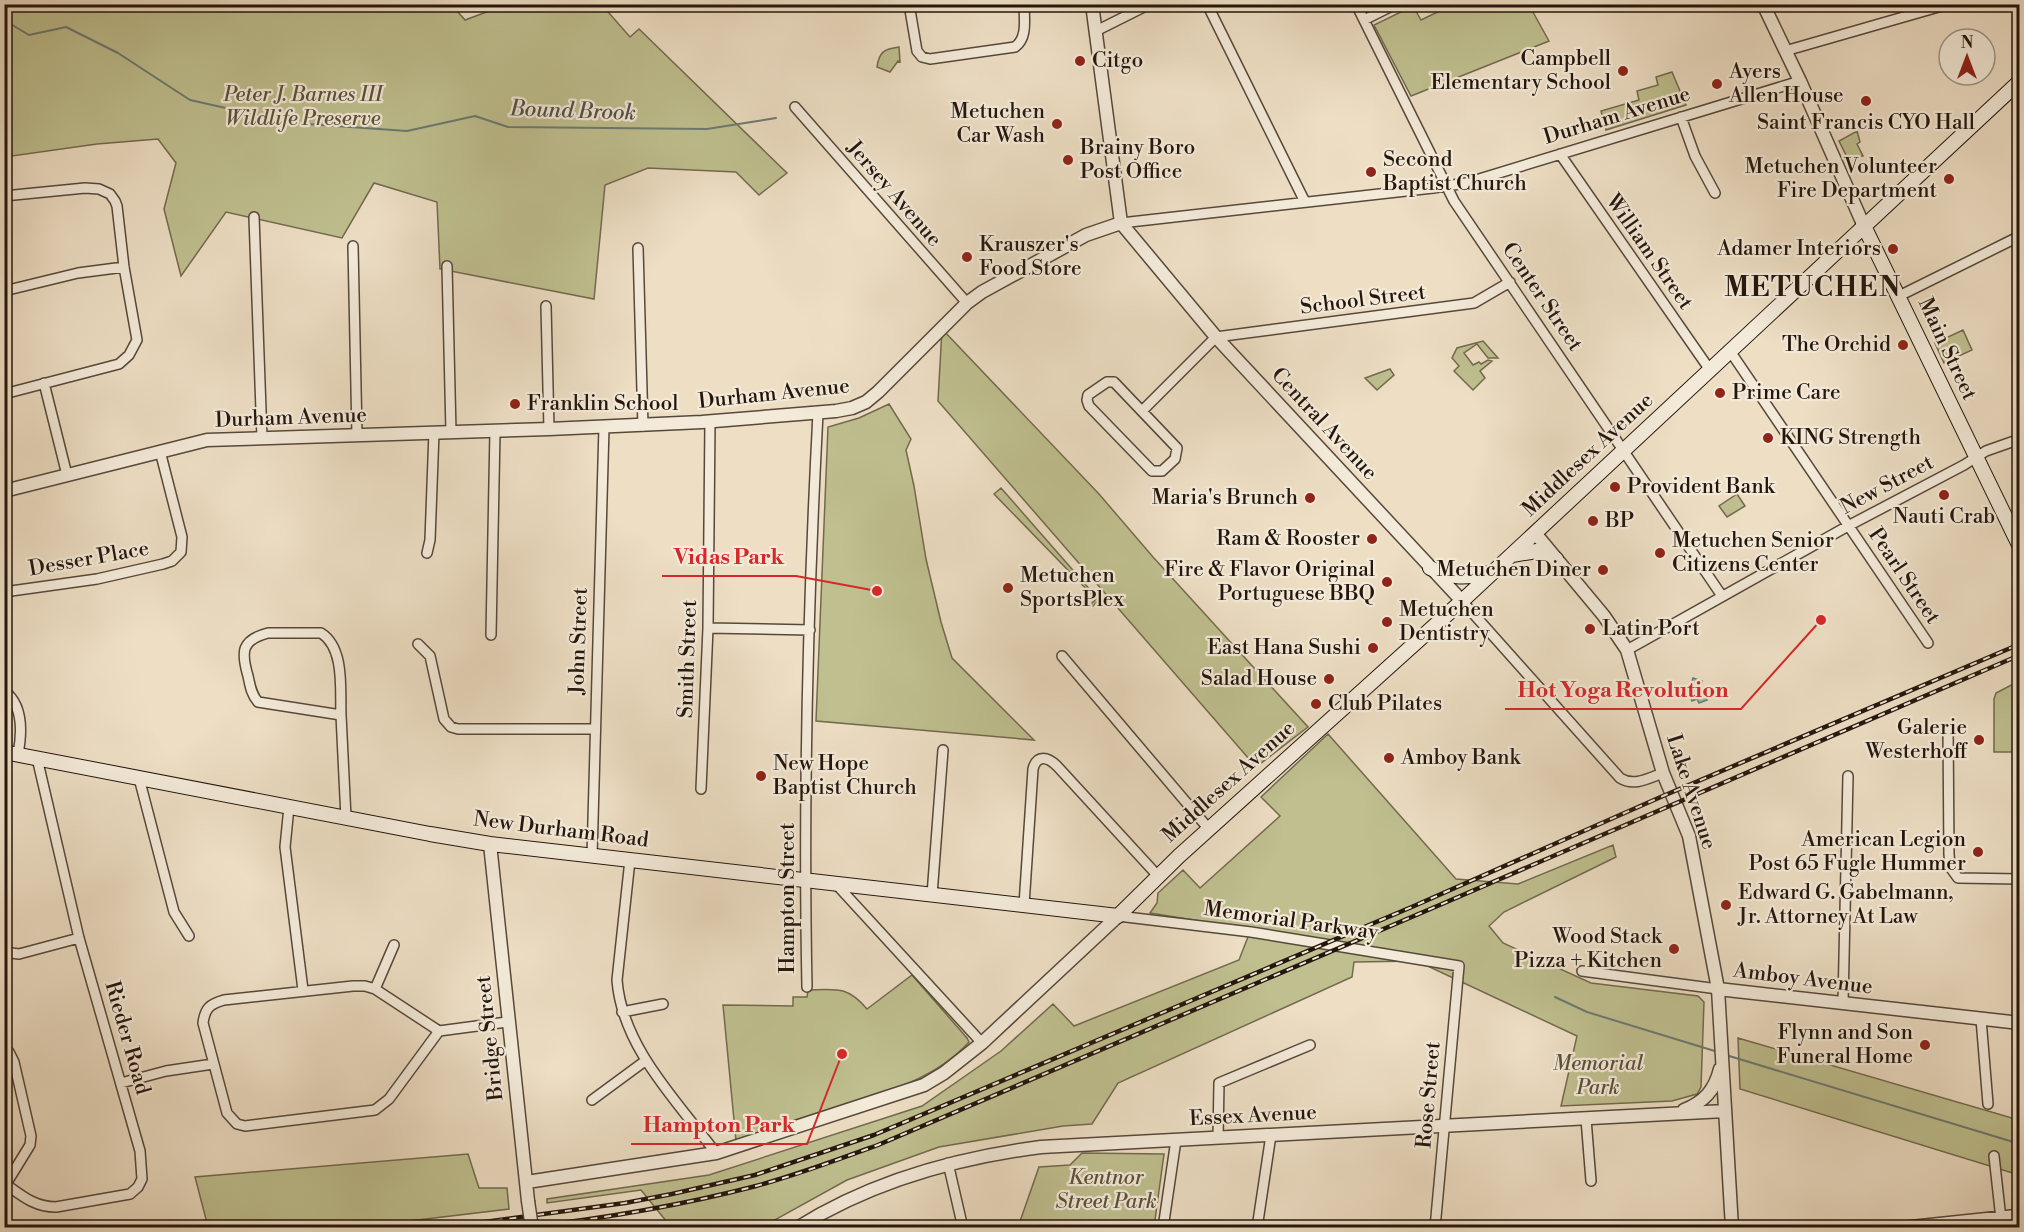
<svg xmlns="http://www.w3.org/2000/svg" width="2024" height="1232" font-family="'Libre Bodoni',serif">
	<rect width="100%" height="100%" fill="#eddec4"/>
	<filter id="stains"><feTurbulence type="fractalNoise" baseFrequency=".00333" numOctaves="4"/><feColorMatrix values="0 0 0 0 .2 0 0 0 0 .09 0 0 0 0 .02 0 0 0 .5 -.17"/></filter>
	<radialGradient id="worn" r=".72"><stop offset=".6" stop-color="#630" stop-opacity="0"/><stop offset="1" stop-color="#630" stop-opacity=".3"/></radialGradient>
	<path fill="#bfbf8f" stroke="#726a4e" stroke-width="1.5" d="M451,4L465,20L505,5H602L630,37L639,29L787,173L759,195L736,172L648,168L605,185L594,299L440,269L437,202L374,183L342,238L226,212L181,276L164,209L176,163L158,139L97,144L5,157L4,5Z
		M1452,5H1529L1549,41L1411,96L1374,25L1413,6L1421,20Z
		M899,47L900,62L898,61L890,72L877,67C879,52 884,49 899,47Z
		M1672,72L1686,105L1606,130L1601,111L1639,100L1637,91L1658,85L1656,77Z
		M1857,131L1860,142L1857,144L1863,156L1856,157L1855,161L1850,163L1839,141Z
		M942,329L1099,494L1153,557L1308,727L1256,767L938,401Z
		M1963,330L1972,350L1944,363L1935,343Z
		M1483,341L1498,358H1488L1477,344L1464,353L1473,365L1479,362L1481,364L1488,360L1492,361L1480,371L1485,378L1473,390L1454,371L1459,366L1452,358L1457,348Z
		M1390,369L1394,375L1377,390L1365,378Z
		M889,404L911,439L906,450L914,486L926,559L941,622L952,658L1034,740L816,721L828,427L859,418Z
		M1001,488L1099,600L1093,606L1091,604L1096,599L994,494Z
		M1737,494L1745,506L1727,517L1719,506Z
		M2019,681V752H1994V699L1996,693Z
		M1328,734L1456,879L1518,884L1613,845L1616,857L1504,912L1489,926L1503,943L1591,983L1698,996L1704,1002L1701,1087L1697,1094L1672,1101L1561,1106L1577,1036L1417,961L1354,962L1352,977L1118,1083L1092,1124L1063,1126L939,1147L847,1180L762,1227H671L641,1190L547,1203V1199L709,1175L922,1106L1001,1051L1053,1004L1074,1026L1239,960L1251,929L1150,913L1157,903L1158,893L1183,870L1200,888L1280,816L1261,797Z
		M912,975L967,1038L969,1042C935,1080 881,1094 833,1109C801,1120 768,1130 736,1141L723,1005L793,1006V997H807L808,990C837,989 848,986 867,1009Z
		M1738,1038L2019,1120V1175L1740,1089Z
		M1082,1153L1164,1154L1154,1227H1018L1039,1167L1070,1165Z
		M468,1154L479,1188H507L509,1209L359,1227H208L195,1177Z"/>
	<path fill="#99bcb6" stroke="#6a7a72" stroke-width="1.5" d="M1693,678L1702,681L1701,686L1707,700L1699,703L1697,699L1692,701L1689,693L1693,691L1691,685Z"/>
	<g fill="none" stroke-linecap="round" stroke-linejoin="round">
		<path stroke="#6a7a72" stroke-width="2" d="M4,20L29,35L66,27L118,53L190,100L293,123L407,131L475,116L508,127L707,129L776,118
			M1555,997L1587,1012L1718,1052
			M1726,1055L2020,1144"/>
		<g stroke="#56483b" stroke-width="12">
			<path id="minor" d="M909,4L917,51L922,57L930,59L1015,47C1028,38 1024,18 1024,4
				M1207,4L1305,202
				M1356,4L1454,201L1722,596
				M1364,20L1396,4
				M1096,31L1150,4
				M1785,51L1949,4
				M795,107L967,303
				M1681,117L1695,156L1715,193
				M1560,154L1710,370
				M4,196L85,188L99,189L110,194L115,201L117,206L124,267L137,340L129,355L119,364L4,394
				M254,217L262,438
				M1121,223L1433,188L1466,183L1800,81
				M353,246L357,435
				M638,248L643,426
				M447,266L451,432
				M4,291L78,273L124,267
				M1899,296L2020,236
				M546,306L549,429
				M1730,351L1928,643
				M1107,382H1114L1177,448L1175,459L1162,471H1152L1089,406L1087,400L1088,395Z
				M44,383L67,475
				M1142,411L1216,337L1474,303L1510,282
				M427,553L430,540L434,432
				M4,592L97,579L163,564L172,561L181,552L182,537L160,451
				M1462,601L1620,778C1634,787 1649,778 1663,773
				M708,628L810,630
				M268,633H321C345,648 340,690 341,715L258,702C251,694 250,685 248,676C241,652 241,640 268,633Z
				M491,635L495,431
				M418,644L430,656L444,719L451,727L458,729H594
				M1627,650L1848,526L1964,465L1986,451L2020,439
				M1062,656L1208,828
				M4,691C24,705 22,733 18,754
				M341,715L346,818
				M1948,728L1949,854L1950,867L1958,878L2020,879
				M139,778L174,912L189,936
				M701,789L708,628L710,421
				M289,807L285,847L303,990
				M592,856L604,427
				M630,860L617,980C622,1047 677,1101 716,1153
				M836,884L982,1043
				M932,895L943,750
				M1024,905L1033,769C1037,754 1048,757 1057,766L1158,876
				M1118,916L1251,932L1459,966L1435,1228
				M4,952L19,954L79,938
				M1582,971L1718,989
				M807,987C803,796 808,604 818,413
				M375,989L394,945
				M1843,1003L1848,776
				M622,1012L663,1004
				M1981,1019L1988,1104
				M439,1031L389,1099L375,1110L245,1126L237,1124L227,1113L203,1023C205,1008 210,1004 224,1000L353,986H365L375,989L439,1031L507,1022
				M4,1050L9,1052L14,1062L31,1136L30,1145L6,1184
				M121,1083L166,1071L213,1064
				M592,1100L645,1061
				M1586,1119L1591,1181
				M1218,1138L1219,1083L1310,1045
				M1994,1156L2002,1228
				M948,1163L963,1228
				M4,1183C21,1195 34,1207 56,1207L130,1194L138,1187L142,1179L140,1151L79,938L37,758
				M1163,1228L1176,1140
				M1257,1228L1271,1135
				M1887,1228L2020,1214"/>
		</g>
		<g stroke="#56483b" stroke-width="15">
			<path id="tertiary" d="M1092,4L1121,223L1216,337L1462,601
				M1763,4L1800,81L1863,224
				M4,491L207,440L549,429L702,422L836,411L852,408L866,402L878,392L967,303L982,292L1086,235L1121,223
				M1535,533L1604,616L1627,650L1663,773L1689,836L1718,989L1732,1228
				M490,844L528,1201
				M1718,989L2020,1023
				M1684,1110C1704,1102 1715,1090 1720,1069
				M527,1182L716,1153L924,1085L944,1073L982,1043L1118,916
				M797,1228C872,1181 955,1158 1041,1147L1725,1111"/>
		</g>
		<g stroke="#24160d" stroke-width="16">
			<path id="secondary" d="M1863,224L2020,547
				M1512,555L1537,551L1556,559
				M1430,568C1452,579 1466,578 1489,573
				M4,752L430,834L490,844L1118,916L1179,856L1462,601L2020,81"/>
		</g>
		<use href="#minor" stroke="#f3ead9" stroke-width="9"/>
		<use href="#tertiary" stroke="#f3ead9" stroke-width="12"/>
		<use href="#secondary" stroke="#f3ead9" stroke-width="14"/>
		<g stroke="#24160d" stroke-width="4.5">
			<path id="rail" d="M440,1228L625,1203L672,1194L755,1175L874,1135L1414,906L1663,796L2020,644
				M521,1228C600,1219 679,1206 756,1186C797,1175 837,1160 878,1145L1435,907L2020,655"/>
		</g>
		<use href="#rail" stroke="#f3ead9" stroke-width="2" stroke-dasharray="7" stroke-linecap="butt"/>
		<g stroke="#56483b" stroke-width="15" stroke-linecap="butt">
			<path id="tertiary-bridge" d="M528,1201L532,1228"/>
		</g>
		<use href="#tertiary-bridge" stroke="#f3ead9" stroke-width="12"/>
	</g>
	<g fill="#8f2418" stroke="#f3ead9" stroke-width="2">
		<circle cx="1080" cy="61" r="6"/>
		<circle cx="1623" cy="71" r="6"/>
		<circle cx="1717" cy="84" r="6"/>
		<circle cx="1866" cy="101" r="6"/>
		<circle cx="1057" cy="124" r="6"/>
		<circle cx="1068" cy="160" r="6"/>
		<circle cx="1371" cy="172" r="6"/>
		<circle cx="1949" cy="179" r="6"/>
		<circle cx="1893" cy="249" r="6"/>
		<circle cx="967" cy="257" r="6"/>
		<circle cx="1903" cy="345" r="6"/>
		<circle cx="1720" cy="393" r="6"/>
		<circle cx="515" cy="404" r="6"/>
		<circle cx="1768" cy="438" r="6"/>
		<circle cx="1615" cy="487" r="6"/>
		<circle cx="1944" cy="495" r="6"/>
		<circle cx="1310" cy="498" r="6"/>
		<circle cx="1593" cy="521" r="6"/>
		<circle cx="1372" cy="539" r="6"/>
		<circle cx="1660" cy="553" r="6"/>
		<circle cx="1603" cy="570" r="6"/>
		<circle cx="1387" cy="582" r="6"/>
		<circle cx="1008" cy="588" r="6"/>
		<circle cx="1387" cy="622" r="6"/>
		<circle cx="1590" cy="629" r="6"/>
		<circle cx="1373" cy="648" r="6"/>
		<circle cx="1329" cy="679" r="6"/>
		<circle cx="1316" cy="704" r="6"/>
		<circle cx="1979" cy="740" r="6"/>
		<circle cx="1389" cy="758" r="6"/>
		<circle cx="761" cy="776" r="6"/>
		<circle cx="1978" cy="852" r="6"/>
		<circle cx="1726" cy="905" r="6"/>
		<circle cx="1674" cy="949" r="6"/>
		<circle cx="1925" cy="1045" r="6"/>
	</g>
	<g text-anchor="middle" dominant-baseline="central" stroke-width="4.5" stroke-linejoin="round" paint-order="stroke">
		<g font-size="21" fill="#24160d" stroke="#f3ead9" text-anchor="start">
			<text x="1611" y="59" text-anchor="end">Campbell<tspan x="1611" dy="24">Elementary School</tspan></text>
			<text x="1092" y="61">Citgo</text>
			<text x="1729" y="72">Ayers<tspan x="1729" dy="24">Allen House</tspan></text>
			<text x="1045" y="112" text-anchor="end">Metuchen<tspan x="1045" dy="24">Car Wash</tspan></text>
			<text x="1866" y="123" text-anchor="middle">Saint Francis CYO Hall</text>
			<text x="1080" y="148">Brainy Boro<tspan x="1080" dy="24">Post Office</tspan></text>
			<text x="1383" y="160">Second<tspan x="1383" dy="24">Baptist Church</tspan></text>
			<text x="1937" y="167" text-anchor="end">Metuchen Volunteer<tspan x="1937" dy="24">Fire Department</tspan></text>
			<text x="979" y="245">Krauszer's<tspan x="979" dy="24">Food Store</tspan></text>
			<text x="1881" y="249" text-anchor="end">Adamer Interiors</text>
			<text x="1891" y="345" text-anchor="end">The Orchid</text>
			<text x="1732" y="393">Prime Care</text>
			<text x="527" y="404">Franklin School</text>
			<text x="1780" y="438">KING Strength</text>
			<text x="1627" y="487">Provident Bank</text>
			<text x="1298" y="498" text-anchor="end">Maria's Brunch</text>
			<text x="1944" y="517" text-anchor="middle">Nauti Crab</text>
			<text x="1605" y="521">BP</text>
			<text x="1360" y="539" text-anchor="end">Ram &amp; Rooster</text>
			<text x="1672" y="541">Metuchen Senior<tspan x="1672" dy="24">Citizens Center</tspan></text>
			<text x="1375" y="570" text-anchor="end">Fire &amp; Flavor Original<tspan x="1375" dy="24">Portuguese BBQ</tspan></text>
			<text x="1591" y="570" text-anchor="end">Metuchen Diner</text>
			<text x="1020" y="576">Metuchen<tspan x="1020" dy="24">SportsPlex</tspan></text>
			<text x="1399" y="610">Metuchen<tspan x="1399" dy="24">Dentistry</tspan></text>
			<text x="1602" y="629">Latin Port</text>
			<text x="1361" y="648" text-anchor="end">East Hana Sushi</text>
			<text x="1317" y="679" text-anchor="end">Salad House</text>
			<text x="1328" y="704">Club Pilates</text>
			<text x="1967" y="728" text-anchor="end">Galerie<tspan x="1967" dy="24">Westerhoff</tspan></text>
			<text x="1401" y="758">Amboy Bank</text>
			<text x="773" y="764">New Hope<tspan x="773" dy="24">Baptist Church</tspan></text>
			<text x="1966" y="840" text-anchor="end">American Legion<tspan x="1966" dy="24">Post 65 Fugle Hummer</tspan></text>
			<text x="1738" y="893">Edward G. Gabelmann,<tspan x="1738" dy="24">Jr. Attorney At Law</tspan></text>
			<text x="1662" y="937" text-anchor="end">Wood Stack<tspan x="1662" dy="24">Pizza + Kitchen</tspan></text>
			<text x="1913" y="1033" text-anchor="end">Flynn and Son<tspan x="1913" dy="24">Funeral Home</tspan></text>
		</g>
		<g font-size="21" font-style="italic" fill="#5a513a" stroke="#f3ead9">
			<text x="303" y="95">Peter J. Barnes III<tspan x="303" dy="24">Wildlife Preserve</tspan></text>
			<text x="1598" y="1064">Memorial<tspan x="1598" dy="24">Park</tspan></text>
			<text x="1106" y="1178">Kentnor<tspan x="1106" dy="24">Street Park</tspan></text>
		</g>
		<g font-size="21" fill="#24160d" stroke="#f3ead9">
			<text transform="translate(1617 116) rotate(-17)">Durham Avenue</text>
			<text transform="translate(894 194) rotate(49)">Jersey Avenue</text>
			<text transform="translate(1649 252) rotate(55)">William Street</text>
			<text transform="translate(1542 297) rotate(56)">Center Street</text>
			<text transform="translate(1363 300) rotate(-7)">School Street</text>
			<text transform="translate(1947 349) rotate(65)">Main Street</text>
			<text transform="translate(774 394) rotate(-6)">Durham Avenue</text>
			<text transform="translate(291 418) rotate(-2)">Durham Avenue</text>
			<text transform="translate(1324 424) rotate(47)">Central Avenue</text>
			<text transform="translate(1588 455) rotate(-43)">Middlesex Avenue</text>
			<text transform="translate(1887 485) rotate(-28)">New Street</text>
			<text transform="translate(89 559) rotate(-10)">Desser Place</text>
			<text transform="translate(1904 576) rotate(56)">Pearl Street</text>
			<text transform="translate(579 641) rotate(-88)">John Street</text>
			<text transform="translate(688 659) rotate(-88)">Smith Street</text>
			<text transform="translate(1229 782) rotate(-42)">Middlesex Avenue</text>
			<text transform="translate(1691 792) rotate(72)">Lake Avenue</text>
			<text transform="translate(561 830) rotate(7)">New Durham Road</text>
			<text transform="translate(788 898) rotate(-90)">Hampton Street</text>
			<text transform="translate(1291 921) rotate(8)">Memorial Parkway</text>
			<text transform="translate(1803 979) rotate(7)">Amboy Avenue</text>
			<text transform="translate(127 1038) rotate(74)">Rieder Road</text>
			<text transform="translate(490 1038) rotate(-96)">Bridge Street</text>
			<text transform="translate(1429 1095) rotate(-85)">Rose Street</text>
			<text transform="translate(1253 1116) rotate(-3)">Essex Avenue</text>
		</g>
		<g font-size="22" font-style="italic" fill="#4d5048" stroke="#f3ead9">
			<text transform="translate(573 111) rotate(2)">Bound Brook</text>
		</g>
		<g font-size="27" font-weight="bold" letter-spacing="1.5" fill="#24160d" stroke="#f3ead9">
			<text x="1813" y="288">METUCHEN</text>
		</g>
	</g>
	<path fill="none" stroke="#d62828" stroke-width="2" d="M877 591L796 576H662M1821 620L1741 709H1505M842 1054L807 1144H631"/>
	<g fill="#d62828" stroke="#f3ead9" stroke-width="2">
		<circle cx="877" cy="591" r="6"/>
		<circle cx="1821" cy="620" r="6"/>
		<circle cx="842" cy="1054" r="6"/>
	</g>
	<g font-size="22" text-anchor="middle" font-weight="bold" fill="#d62828" stroke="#f3ead9" stroke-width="4.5" stroke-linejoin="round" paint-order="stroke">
		<text x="729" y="564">Vidas Park</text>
		<text x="1623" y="697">Hot Yoga Revolution</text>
		<text x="719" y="1132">Hampton Park</text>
	</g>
	<rect width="2024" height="1232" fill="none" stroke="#eddec4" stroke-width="24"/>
	<rect x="6" y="6" width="2012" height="1220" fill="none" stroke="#24160d" stroke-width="3"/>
	<rect x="12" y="12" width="2000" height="1208" fill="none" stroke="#24160d" stroke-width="1.5"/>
	<g transform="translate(1967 57)"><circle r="28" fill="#f3ead9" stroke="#a09587" stroke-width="1.5"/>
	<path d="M0-4.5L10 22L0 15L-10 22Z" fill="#8f2418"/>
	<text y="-9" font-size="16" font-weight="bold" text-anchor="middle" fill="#24160d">N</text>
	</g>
	<rect width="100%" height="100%" filter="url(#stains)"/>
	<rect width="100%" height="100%" fill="url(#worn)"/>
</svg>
